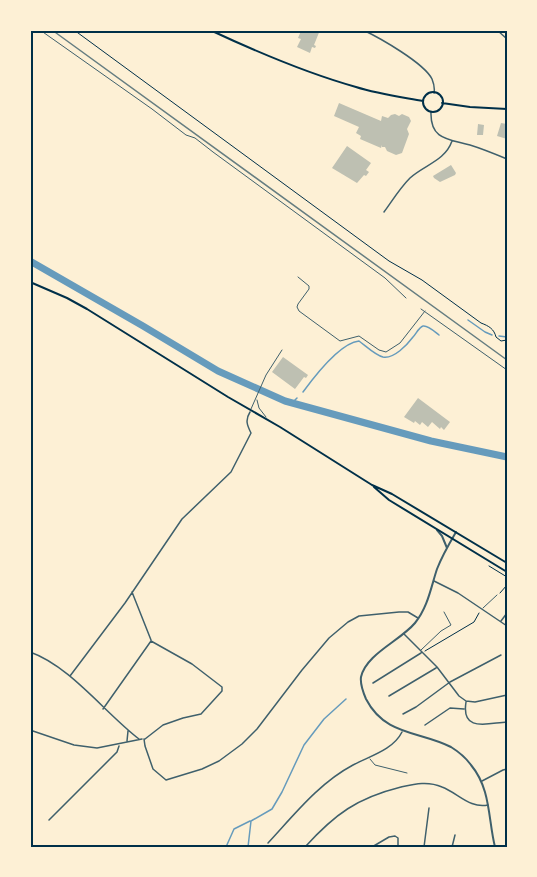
<svg xmlns="http://www.w3.org/2000/svg" width="537" height="877" font-family="Barlow,sans-serif">
	<rect width="100%" height="100%" fill="#fdf0d5"/>
	<g fill="none" stroke-linecap="round" stroke-linejoin="round">
		<path stroke="#669bbc" stroke-width="1.5" d="M468,320L485,332L492,335
			M499,336L507,337
			M303,392C314,377 340,343 359,341C366,346 375,355 383,357C394,359 407,345 413,337C416,334 419,327 423,326C428,325 435,332 439,335
			M292,403L297,398
			M226,847L234,829L250,821
			M248,847L251,821L272,809L282,792L304,745L324,719L346,699"/>
		<path stroke="#669bbc" stroke-width="7" d="M30,261L143,326L218,371L285,401L431,441L507,457"/>
	</g>
	<path fill="#bec0b2" d="M305,30H320L314,45L316,46L315,48L312,47L310,53L297,47L301,39L298,38L301,31L304,32Z
		M339,103L381,121L382,116L388,118L391,115L395,114L399,116L402,114L409,117L411,121L407,129L409,134L402,153L396,155L387,151L385,147H382V145L381,148L360,139L361,136L356,133L359,127L334,116Z
		M501,123L507,124V139L497,136Z
		M478,124L484,125L483,135H477Z
		M347,146L371,163L366,170L369,172L366,176L364,175L357,183L332,168Z
		M451,165L456,173L455,175L440,182L434,178L433,176Z
		M283,357L308,375L306,378L304,377L295,389L272,372Z
		M418,398L450,422L444,430L441,427L440,429L432,422L428,427L422,422L420,425L415,421L414,423L404,417Z"/>
	<g fill="none" stroke-linecap="round" stroke-linejoin="round">
		<path stroke="#003049" stroke-width="1" d="M74,30L389,261L422,280L481,323C489,326 494,329 496,337L501,341L507,340
			M489,566L507,577
			M500,593L507,585
			M425,651L474,622L479,613"/>
		<path stroke="#3f606c" stroke-width="1" d="M40,30L152,109L186,135L195,138L213,152L385,278L406,298
			M298,277L309,286V289L298,304L297,307L299,311L340,341L359,336L379,350L386,352L400,343L425,311
			M421,309L507,370
			M257,400L259,408L266,417
			M251,409L266,375L282,350
			M483,608L497,595
			M421,650L441,631L451,625L444,612
			M370,759L375,765L407,773"/>
		<path stroke="#3f606c" stroke-width="1.5" d="M363,30C380,38 424,63 432,79C434,84 435,88 434,93
			M497,30L507,39
			M431,112C430,140 449,139 470,145C483,149 495,154 507,159
			M384,212C392,201 400,188 410,178C424,165 445,161 452,141
			M434,581L458,593L507,626
			M132,592L151,640
			M501,621L507,613
			M404,634L437,667L459,696L466,701L475,702L507,695
			M30,652C70,666 105,713 139,739
			M70,676L125,603L182,519L231,472L251,433C247,425 245,420 250,412
			M373,683L421,653
			M389,696L436,668
			M466,702C461,733 488,723 507,722
			M103,709L151,641L192,664L222,687V691L201,714L183,718L163,725L145,739
			M403,714L416,707L450,682L501,655
			M425,725L450,708L464,709
			M30,730L74,745L97,748L142,739
			M144,739L145,746L153,769L166,780L202,769L219,761L242,744L257,729L302,670L329,638L348,622L359,616L399,612H408L418,618
			M127,741L128,731
			M482,781L503,770L507,769
			M49,820L117,752L119,746
			M268,843C294,815 319,783 353,765C370,756 393,750 402,732
			M305,847C335,814 357,798 401,787C415,784 428,781 442,787C458,793 470,809 488,805
			M372,847L389,837L395,836L398,838V847
			M424,847L429,808
			M452,847L455,835"/>
		<path stroke="#3f606c" stroke-width="2" d="M437,530L442,536L447,548
			M456,532C449,544 442,556 437,569C431,587 428,607 415,623C400,641 366,654 361,677C360,684 363,692 366,699C385,736 420,731 451,747C459,752 466,758 471,765C491,789 488,819 495,847"/>
		<path stroke="#003049" stroke-width="2" d="M210,30C257,52 306,73 356,87C378,94 401,97 423,101
			M423 102a10 10 0 1 1 20 0a10 10 0 1 1-20 0Z
			M442,103L470,107L507,109
			M30,282L67,298L87,309L228,397L280,427L372,485L392,494L507,563
			M374,487L389,500L507,572"/>
		<path stroke="#657d81" stroke-width="1.5" d="M52,30L507,360"/>
	</g>
	<rect width="537" height="877" fill="none" stroke="#fdf0d5" stroke-width="63"/>
	<rect x="32" y="32" width="474" height="814" fill="none" stroke="#003049" stroke-width="2"/>
</svg>
